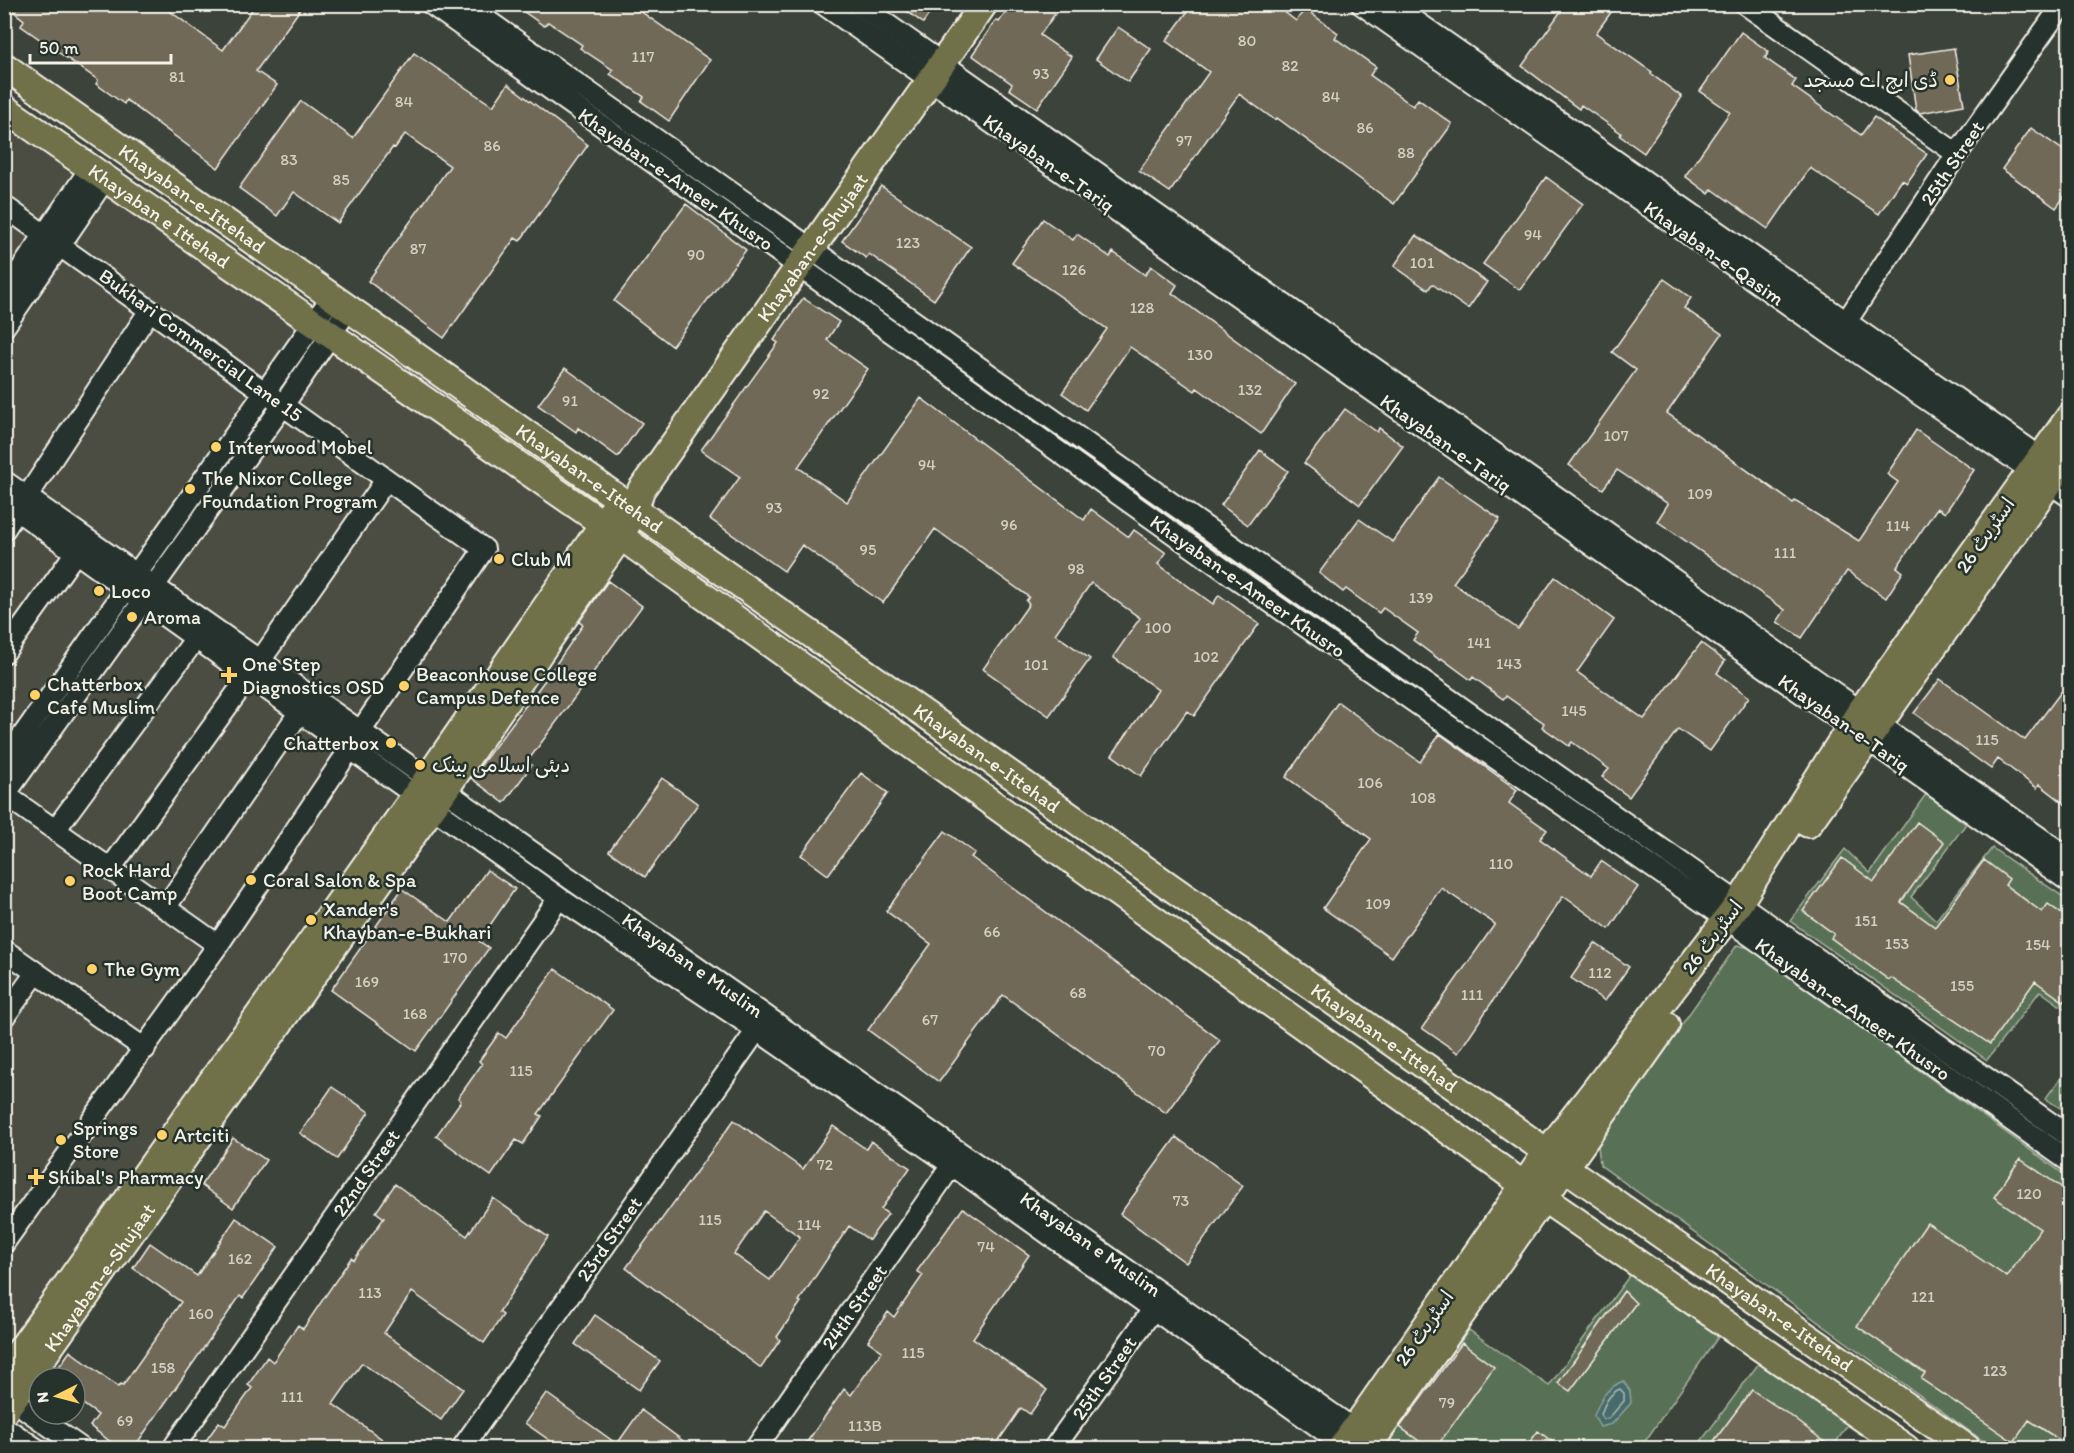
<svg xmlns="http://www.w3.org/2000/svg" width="2074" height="1453" font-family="Itim,'Playpen Sans Arabic',sans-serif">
	<rect width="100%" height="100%" fill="#3c433a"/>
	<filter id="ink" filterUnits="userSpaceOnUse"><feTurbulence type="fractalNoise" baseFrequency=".0167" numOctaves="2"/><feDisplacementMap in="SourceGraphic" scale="12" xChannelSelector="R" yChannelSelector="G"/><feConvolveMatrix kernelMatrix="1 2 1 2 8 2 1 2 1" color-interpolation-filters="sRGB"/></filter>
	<g filter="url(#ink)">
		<path fill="#4c4e43" d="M5,128L601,533L5,1384Z"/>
		<path fill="#597156" stroke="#a6b19f" stroke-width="1.5" d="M1926,794L1966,824L1911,897L1936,920L1992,848L2069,901V1012L2040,991L1987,1060L1790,921L1845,849L1870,873Z
			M1737,945L1750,948L2069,1178V1448H1993L1600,1165L1598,1145Z
			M2069,1067V1113L2045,1099Z
			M1632,1272L1721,1333L1641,1447L1643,1448H1404L1389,1438L1469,1330L1549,1386Z
			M1759,1363L1850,1422L1832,1448H1696Z"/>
		<path fill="#476b6b" stroke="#8ca19d" stroke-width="1.5" d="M1623,1381L1630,1391L1631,1403L1612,1424L1600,1427L1594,1416C1600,1398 1607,1388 1623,1381Z"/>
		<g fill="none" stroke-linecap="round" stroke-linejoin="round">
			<path stroke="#afbbb6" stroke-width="1.5" d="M1620,1389L1624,1393V1401L1609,1418L1603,1419L1601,1415C1604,1404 1610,1393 1620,1389Z"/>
		</g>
		<path fill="#716959" stroke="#f4f1e8" stroke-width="1.5" fill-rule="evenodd" d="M4,4H160L223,50L256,4H304L256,71L277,85L218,168L126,100L124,104L96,84L98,80L21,26L24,20Z
			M513,4H630L710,60L669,121L641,101L644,97L610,74L613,70L580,48L582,45L548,22L544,26Z
			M897,4H936L923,23Z
			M1011,4H1062L1040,35L1072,57L1037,108L1009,89L1012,84L972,55L996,20L999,22Z
			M1193,4H1274L1296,21L1305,9L1338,33L1335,38L1376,67L1370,75L1413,106L1418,99L1452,124L1394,204L1277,118L1275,120L1239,94L1170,192L1139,171L1209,72L1166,41Z
			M1566,4H1617L1596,33L1652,72L1651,74L1682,97L1644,153L1620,136L1621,133L1581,105L1579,109L1522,66Z
			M1118,27L1151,49L1128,82L1096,59Z
			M1741,32L1769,52L1765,58L1796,80L1792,86L1861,135L1874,117L1927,154L1907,183L1902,180L1879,214L1810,168L1768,229L1712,189L1709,194L1685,176L1730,112L1700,91Z
			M1954,48L1964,105L1920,113L1916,110L1908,55Z
			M414,53L493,106L508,84L588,145L520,241L515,238L444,338L368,281L450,166L405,134L395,148L393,147L338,223L294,192L277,216L239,188L301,101L353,138Z
			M2031,128L2070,155V189L2056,208L2002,169Z
			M1546,177L1583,204L1520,290L1483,264Z
			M881,186L971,247L934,300L869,254L866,258L842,241Z
			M686,204L746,250L672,346L614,301Z
			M1043,219L1073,240L1077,234L1110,257L1113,252L1145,275L1151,266L1177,285L1172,293L1295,384L1261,434L1197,388L1195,391L1130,347L1086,410L1062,393L1107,329L1012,263Z
			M1416,235L1487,282L1468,309L1432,284L1428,290L1394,266Z
			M1664,279L1691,298L1684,308L1722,334L1667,413L1793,503L1795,501L1859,541L1898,482L1887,474L1916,430L1974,470L1945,513L1937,508L1897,567L1903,572L1886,598L1847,571L1802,638L1777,622L1785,610L1657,521L1668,504L1617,470L1603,489L1569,465L1636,370L1612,352Z
			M803,298L839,322L827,340L868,369L798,467L847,502L921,398L1084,520L1091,509L1129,537L1134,530L1166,553L1158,564L1213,604L1219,595L1259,624L1194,716L1187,711L1141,776L1112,755L1158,690L1113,657L1140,618L1091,583L1055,634L1090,659L1049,716L983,669L1029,604L1026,601L1029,597L935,529L883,603L802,545L784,571L710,519L740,477L701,450L778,343L774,340Z
			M565,368L642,423L618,457L578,428L576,432L538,405Z
			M1345,409L1377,432L1379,428L1403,446L1360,505L1304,463Z
			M1260,450L1288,471L1248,525L1221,505Z
			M1439,477L1500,519L1453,583L1518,629L1555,577L1587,600L1614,620L1577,672L1644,719L1701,643L1725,661L1717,673L1749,697L1710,751L1678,729L1629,797L1602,777L1609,769L1572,742L1569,746L1542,727L1544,723L1506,696L1503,699L1473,677L1471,680L1441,658L1440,660L1413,640L1418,633L1383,608L1379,613L1346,589L1343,592L1319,573L1359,519L1393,542Z
			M608,581L642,606L527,762L532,765L504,803L471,778L545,680L583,625L579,622Z
			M1940,679L2025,740L2070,680V808L2039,784L2037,788L1998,759L1991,769L1914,713Z
			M1338,702L1420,762L1440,734L1517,790L1509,803L1547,830L1540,839L1591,876L1601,861L1638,887L1609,929L1563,896L1458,1053L1422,1028L1495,924L1441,888L1392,957L1323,908L1371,839L1286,777Z
			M861,773L888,793L828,875L801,855Z
			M662,778L698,804L645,877L609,851Z
			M1917,822L1944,842L1901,902L1935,927L1984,860L2009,879L2005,885L2042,912L2048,904L2070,920V994L2064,1002L2035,981L1990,1044L1891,978L1889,980L1831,938L1834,934L1803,911L1842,858L1874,882Z
			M945,831L975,853L971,857L1220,1040L1166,1113L1003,995L939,1082L868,1030L931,944L886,911Z
			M487,870L515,889L479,941L489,948L416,1051L331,990L402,889L450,922Z
			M1595,943L1629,967L1605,1001L1571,978Z
			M555,969L613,1010L538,1114L542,1116L523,1144L516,1140L491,1176L436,1136L461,1101L458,1098L482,1064L479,1061L499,1033L506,1038Z
			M332,1087L369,1112L337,1159L300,1133Z
			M734,1120L803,1169L833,1126L866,1149L871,1141L910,1168L881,1209L888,1214L869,1240L849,1226L799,1301L801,1302L777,1337L780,1340L761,1368L626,1268ZM764,1211L800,1237L770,1280L734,1254Z
			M1176,1137L1243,1186L1186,1263L1120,1214Z
			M233,1138L266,1160L233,1208L201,1185Z
			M2020,1159L2064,1189L2063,1191L2070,1196V1447L2029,1420L2014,1442L1921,1379L1925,1373L1857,1326L1927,1223L2007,1277L2040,1229L1994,1197Z
			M395,1184L467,1236L493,1198L548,1237L499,1312L503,1315L484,1343L412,1292L384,1333L463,1389L441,1420L362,1363L333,1404L396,1449H200L219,1422L225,1426L252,1388L248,1385L267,1357L273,1362L298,1325L303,1329L351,1258L354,1260L384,1218L376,1212Z
			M963,1208L1029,1255L973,1338L1047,1390L1030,1414L1021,1408L993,1449H802L844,1389L851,1395L882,1351L868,1341L888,1312L894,1317L923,1275L917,1271Z
			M236,1218L278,1247L243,1298L240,1296L133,1449H120L90,1426L98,1415L75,1398V1378H51L70,1351L118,1387L121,1384L123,1385L181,1302L133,1268L150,1243L197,1276Z
			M1624,1291L1636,1303L1570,1391L1558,1383Z
			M595,1315L660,1361L639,1390L575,1344Z
			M1462,1343L1494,1367L1435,1449H1430L1400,1427Z
			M1752,1390L1791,1416L1834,1449H1708Z
			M546,1393L617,1444L641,1410L694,1449H562L525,1423Z
			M1538,1431L1562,1449H1525Z"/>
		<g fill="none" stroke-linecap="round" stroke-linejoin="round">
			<g stroke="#f4f1e8" stroke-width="24">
				<path id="minor" d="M431,4L1233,576L1727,919L2070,1162
					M464,4L2070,1137
					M823,4L2070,882
					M858,4L2070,859
					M1361,4L1836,338L2070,497
					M1391,4L2070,478
					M1745,4L1957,154
					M4,206L484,549L360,732
					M4,294L90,169
					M4,327L105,179
					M1838,334L1957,154L2063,4
					M4,481L1365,1437
					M27,497L150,310
					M4,501L559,898L757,1030L952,1165L1348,1448
					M4,530L17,510
					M4,653L76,552
					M260,661L386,480
					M4,762L332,297
					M4,794L218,945
					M4,796L284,404L348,309
					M55,830L196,638
					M110,869L249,676
					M165,908L299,713
					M4,950L145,1049
					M4,1017L36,973
					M4,1243L218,945L350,749
					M4,1394L81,1448
					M4,1427L35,1448
					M173,1448L559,898
					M462,1448L757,1030
					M756,1448L952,1165
					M1054,1448L1154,1308"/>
			</g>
			<g stroke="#f4f1e8" stroke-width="30">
				<g id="major">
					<path id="s1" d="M4,66L1547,1152L1564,1167L1967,1448"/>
					<path id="s2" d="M4,108L602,523L1524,1185L1906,1448"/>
					<path d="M1808,824L2070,454"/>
					<path d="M4,1373L427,779L612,511"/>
					<path id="s3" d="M4,1412L444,791L620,537L635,510L641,490L984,4"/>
					<path d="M1341,1448L1547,1152L1739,903L1859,713L2070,416"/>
					<path d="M1367,1448L1666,1025"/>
				</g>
			</g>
			<use href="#minor" stroke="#26332d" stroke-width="20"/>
			<use href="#major" stroke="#70704a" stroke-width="26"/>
		</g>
	</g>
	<g fill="#ffd166" stroke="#26332d" stroke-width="2">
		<circle cx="1950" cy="80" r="6"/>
		<circle cx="216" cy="447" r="6"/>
		<circle cx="190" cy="489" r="6"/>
		<circle cx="499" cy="559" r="6"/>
		<circle cx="99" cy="591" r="6"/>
		<circle cx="132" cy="617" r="6"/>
		<path d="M226 666h6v6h6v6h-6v6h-6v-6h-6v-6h6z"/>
		<circle cx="404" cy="686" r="6"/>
		<circle cx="35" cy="695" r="6"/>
		<circle cx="391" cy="743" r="6"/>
		<circle cx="420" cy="765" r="6"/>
		<circle cx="251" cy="880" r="6"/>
		<circle cx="70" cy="881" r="6"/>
		<circle cx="311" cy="920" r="6"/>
		<circle cx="92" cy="969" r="6"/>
		<circle cx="162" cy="1135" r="6"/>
		<circle cx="61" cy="1140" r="6"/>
		<path d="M33 1168h6v6h6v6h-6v6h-6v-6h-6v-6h6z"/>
	</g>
	<g text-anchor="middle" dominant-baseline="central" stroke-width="5" stroke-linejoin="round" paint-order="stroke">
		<g font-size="16" fill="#d3cfc4">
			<text x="1247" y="40">80</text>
			<text x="643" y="56">117</text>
			<text x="1290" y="65">82</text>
			<text x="1041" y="73">93</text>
			<text x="177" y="76">81</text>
			<text x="1331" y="96">84</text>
			<text x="404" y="101">84</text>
			<text x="1365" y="127">86</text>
			<text x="1184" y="140">97</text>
			<text x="492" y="145">86</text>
			<text x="1406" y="152">88</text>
			<text x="289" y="159">83</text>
			<text x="341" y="179">85</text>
			<text x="1533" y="234">94</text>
			<text x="908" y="242">123</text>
			<text x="418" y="248">87</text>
			<text x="696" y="254">90</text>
			<text x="1422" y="262">101</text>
			<text x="1074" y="269">126</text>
			<text x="1142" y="307">128</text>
			<text x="1200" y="354">130</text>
			<text x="1250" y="389">132</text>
			<text x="821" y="393">92</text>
			<text x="570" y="400">91</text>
			<text x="1616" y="435">107</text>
			<text x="927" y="464">94</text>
			<text x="1700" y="493">109</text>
			<text x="774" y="507">93</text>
			<text x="1009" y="524">96</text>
			<text x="1898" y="525">114</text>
			<text x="868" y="549">95</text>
			<text x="1785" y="552">111</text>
			<text x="1076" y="568">98</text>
			<text x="1421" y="597">139</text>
			<text x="1158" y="627">100</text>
			<text x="1479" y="642">141</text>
			<text x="1206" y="656">102</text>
			<text x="1509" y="663">143</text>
			<text x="1036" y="664">101</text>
			<text x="1574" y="710">145</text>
			<text x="1987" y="739">115</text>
			<text x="1370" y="782">106</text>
			<text x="1423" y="797">108</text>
			<text x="1501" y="863">110</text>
			<text x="1378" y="903">109</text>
			<text x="1866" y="920">151</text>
			<text x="992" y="931">66</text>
			<text x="1897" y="943">153</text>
			<text x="2038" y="944">154</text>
			<text x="455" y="957">170</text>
			<text x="1600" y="972">112</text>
			<text x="367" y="981">169</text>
			<text x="1962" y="985">155</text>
			<text x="1078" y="992">68</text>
			<text x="1472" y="994">111</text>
			<text x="415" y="1013">168</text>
			<text x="930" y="1019">67</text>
			<text x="1157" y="1050">70</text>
			<text x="521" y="1070">115</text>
			<text x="825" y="1164">72</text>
			<text x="2029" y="1193">120</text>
			<text x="1181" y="1200">73</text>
			<text x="710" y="1219">115</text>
			<text x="809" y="1224">114</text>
			<text x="986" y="1246">74</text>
			<text x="240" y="1258">162</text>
			<text x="370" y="1292">113</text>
			<text x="1923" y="1296">121</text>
			<text x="201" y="1313">160</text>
			<text x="913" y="1352">115</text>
			<text x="163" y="1367">158</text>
			<text x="1995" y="1370">123</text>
			<text x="292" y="1396">111</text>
			<text x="1447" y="1402">79</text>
			<text x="125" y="1420">69</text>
			<text x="865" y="1425">113B</text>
		</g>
		<g font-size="20" fill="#f4f1e8" stroke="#26332d" text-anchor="start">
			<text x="1938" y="80" text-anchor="end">ڈی ایچ اے مسجد</text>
			<text x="228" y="447">Interwood Mobel</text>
			<text x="202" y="478">The Nixor College<tspan x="202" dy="23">Foundation Program</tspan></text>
			<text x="511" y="559">Club M</text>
			<text x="111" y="591">Loco</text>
			<text x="144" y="617">Aroma</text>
			<text x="242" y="664">One Step<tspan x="242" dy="23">Diagnostics OSD</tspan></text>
			<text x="416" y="674">Beaconhouse College<tspan x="416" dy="23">Campus Defence</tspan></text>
			<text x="47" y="684">Chatterbox<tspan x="47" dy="23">Cafe Muslim</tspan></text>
			<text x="379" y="743" text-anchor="end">Chatterbox</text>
			<text x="432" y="765">دبئی اسلامی بینک</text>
			<text x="82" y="870">Rock Hard<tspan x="82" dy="23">Boot Camp</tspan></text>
			<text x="263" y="880">Coral Salon &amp; Spa</text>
			<text x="323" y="909">Xander's<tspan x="323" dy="23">Khayban-e-Bukhari</tspan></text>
			<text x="104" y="969">The Gym</text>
			<text x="73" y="1128">Springs<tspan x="73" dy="23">Store</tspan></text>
			<text x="174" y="1135">Artciti</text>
			<text x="48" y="1177">Shibal's Pharmacy</text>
		</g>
		<g font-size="20" fill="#f4f1e8" stroke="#26332d">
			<text transform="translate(1049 163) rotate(35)">Khayaban-e-Tariq</text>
			<text transform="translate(1952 163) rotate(-56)">25th Street</text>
			<text transform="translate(676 179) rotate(35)">Khayaban-e-Ameer Khusro</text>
			<text stroke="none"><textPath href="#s1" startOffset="230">Khayaban-e-Ittehad</textPath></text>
			<text stroke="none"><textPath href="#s2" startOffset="189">Khayaban e Ittehad</textPath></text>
			<text stroke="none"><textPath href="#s3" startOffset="1419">Khayaban-e-Shujaat</textPath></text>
			<text transform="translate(1714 253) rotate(35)">Khayaban-e-Qasim</text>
			<text transform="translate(201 345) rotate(36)">Bukhari Commercial Lane 15</text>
			<text transform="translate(1446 443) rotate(35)">Khayaban-e-Tariq</text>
			<text stroke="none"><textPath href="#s1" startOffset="716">Khayaban-e-Ittehad</textPath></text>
			<text transform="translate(1985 535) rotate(-55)">اسٹریٹ 26</text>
			<text transform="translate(1248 586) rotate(35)">Khayaban-e-Ameer Khusro</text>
			<text transform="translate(1844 723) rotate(35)">Khayaban-e-Tariq</text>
			<text stroke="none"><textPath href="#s1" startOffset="1202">Khayaban-e-Ittehad</textPath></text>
			<text transform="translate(1712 937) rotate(-53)">اسٹریٹ 26</text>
			<text transform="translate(693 965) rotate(35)">Khayaban e Muslim</text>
			<text transform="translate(1853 1009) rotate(35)">Khayaban-e-Ameer Khusro</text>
			<text stroke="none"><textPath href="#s1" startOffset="1688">Khayaban-e-Ittehad</textPath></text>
			<text transform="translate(366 1173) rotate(-55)">22nd Street</text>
			<text transform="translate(609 1239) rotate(-55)">23rd Street</text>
			<text transform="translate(1091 1244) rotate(35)">Khayaban e Muslim</text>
			<text stroke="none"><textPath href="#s3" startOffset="165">Khayaban-e-Shujaat</textPath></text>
			<text transform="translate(854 1307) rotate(-55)">24th Street</text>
			<text stroke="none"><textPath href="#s1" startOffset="2172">Khayaban-e-Ittehad</textPath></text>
			<text transform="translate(1424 1328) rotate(-55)">اسٹریٹ 26</text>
			<text transform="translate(1104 1378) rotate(-55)">25th Street</text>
		</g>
	</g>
	<rect width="2074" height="1453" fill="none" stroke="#26332d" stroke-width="24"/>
	<rect x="12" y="12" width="2050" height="1429" fill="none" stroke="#f4f1e8" stroke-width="2" filter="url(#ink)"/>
	<g transform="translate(57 1396) rotate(264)"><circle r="28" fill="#26332d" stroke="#787f78" stroke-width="1.5"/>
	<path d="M0-4.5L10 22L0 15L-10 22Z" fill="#ffd166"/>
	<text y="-9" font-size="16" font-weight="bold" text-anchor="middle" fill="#f4f1e8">N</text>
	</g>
	<path d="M30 54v9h141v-9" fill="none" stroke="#f4f1e8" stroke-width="3"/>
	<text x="39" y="54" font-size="18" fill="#f4f1e8" stroke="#26332d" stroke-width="4.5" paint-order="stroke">50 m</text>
</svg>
